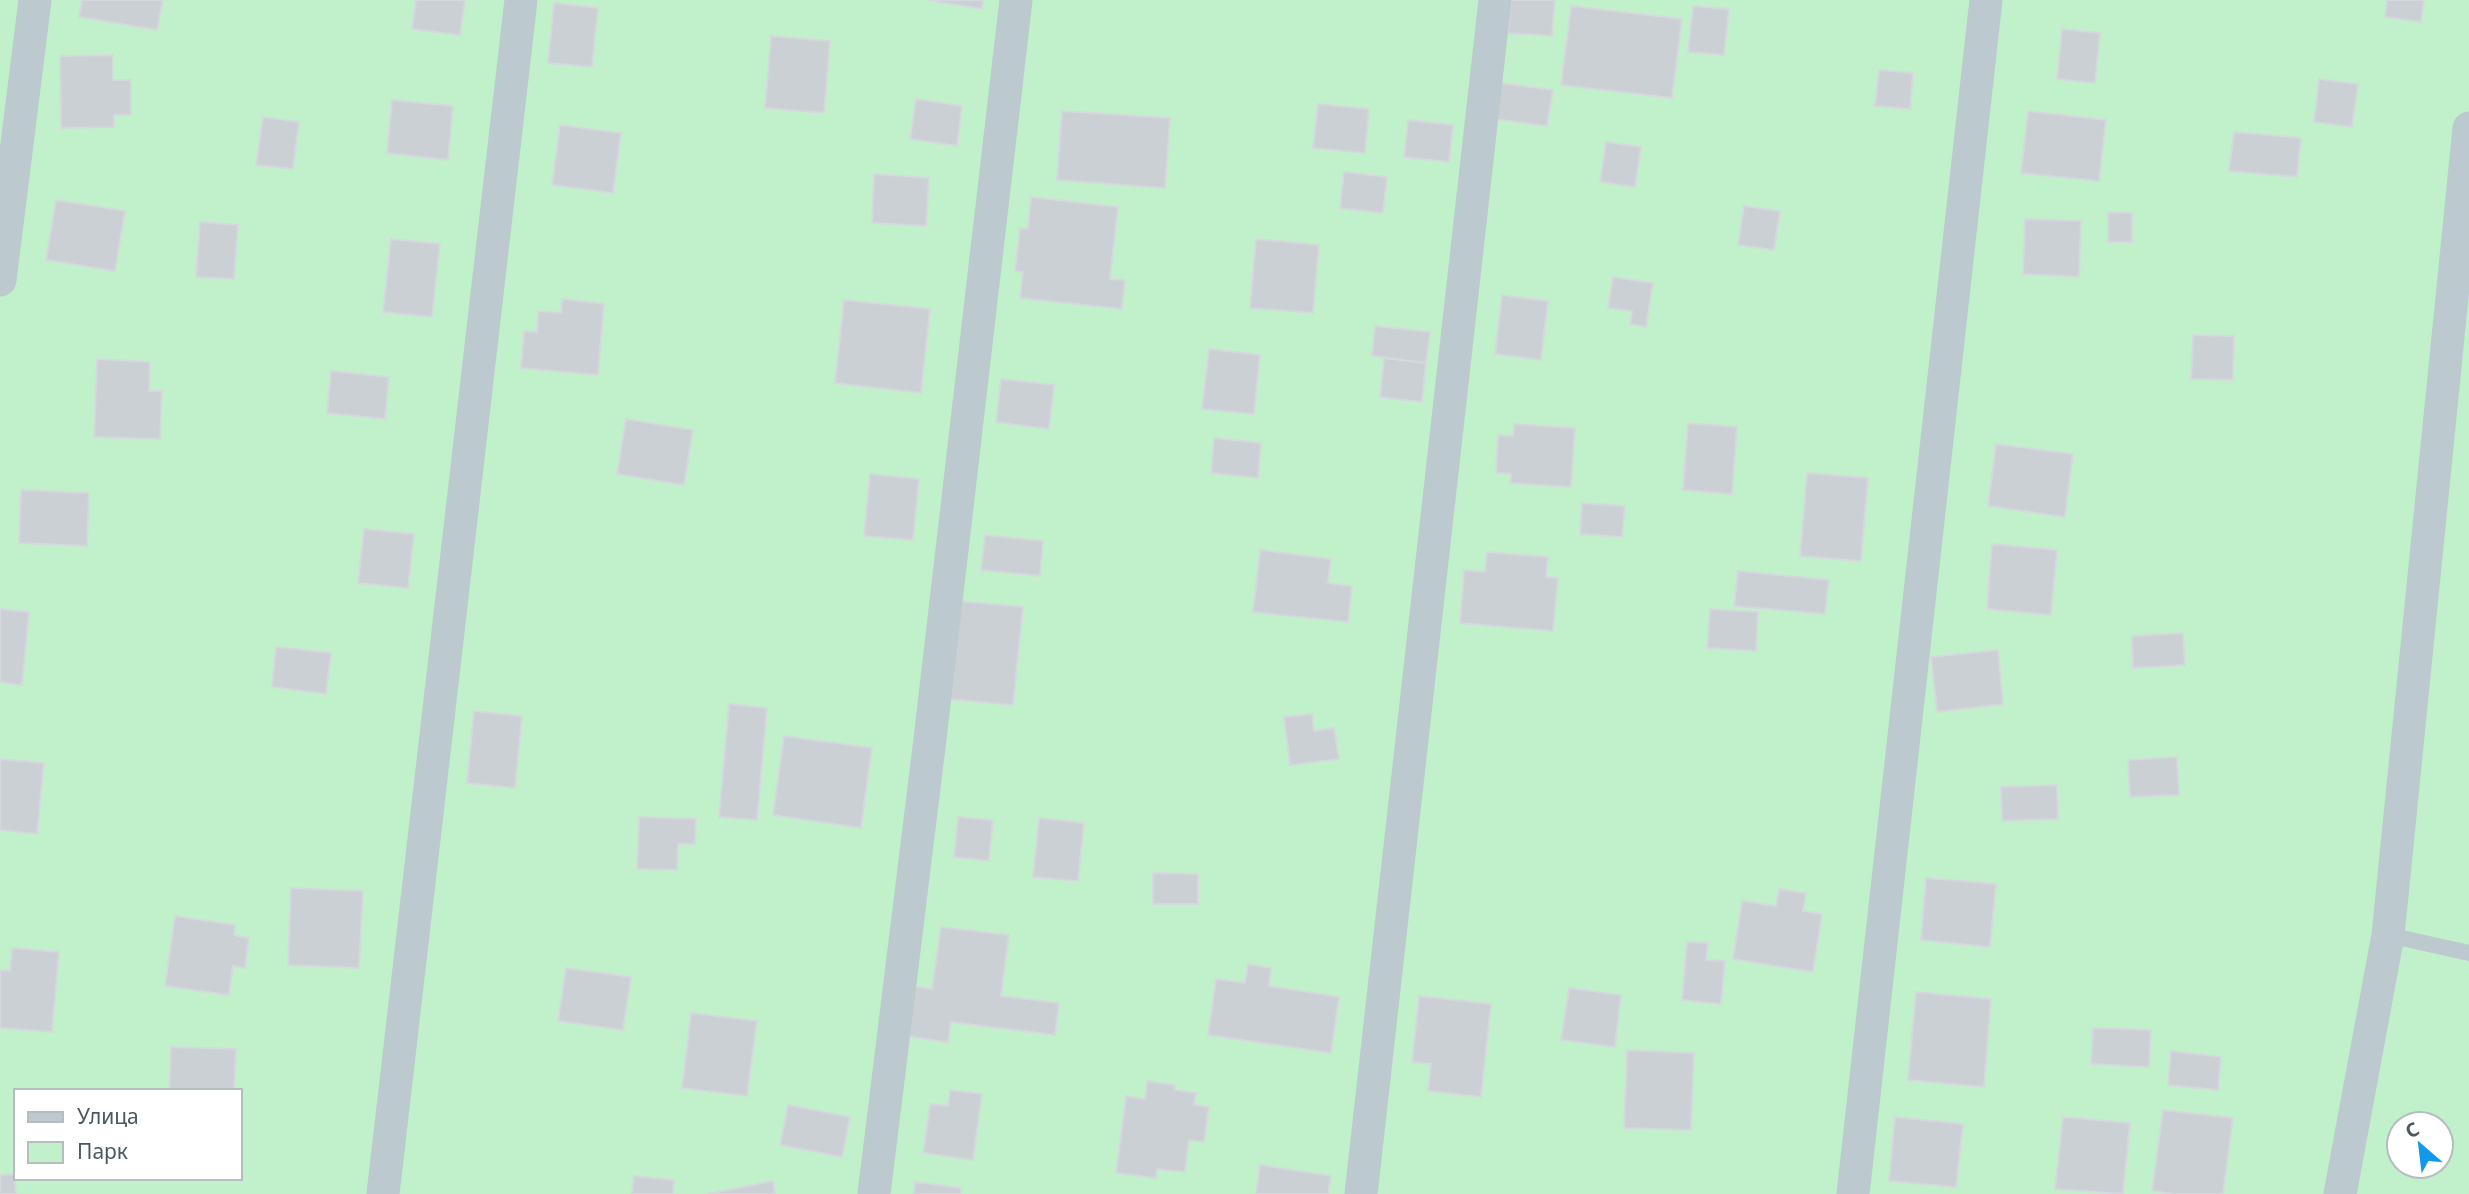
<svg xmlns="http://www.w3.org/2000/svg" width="2469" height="1194" font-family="'Noto Sans',sans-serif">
	<rect width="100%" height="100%" fill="#f4f1f2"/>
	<path fill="#c0f1ca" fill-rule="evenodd" d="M0,0H2469V1194H0ZM16,1091H240V1178H16ZM2399,1124H2441V1166H2399Z"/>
	<path fill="#cbd0d4" stroke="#d5d9dd" stroke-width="2" d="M82,0H163L157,30L79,17Z
		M416,0H465L460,35L412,29Z
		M927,0H983L982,9Z
		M1511,0H1555L1552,36L1508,33Z
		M2387,0H2424L2421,22L2385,17Z
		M554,3L598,8L592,67L548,63Z
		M1571,6L1682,19L1672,98L1561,85Z
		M1693,6L1729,9L1724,55L1688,52Z
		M2062,29L2100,33L2095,83L2057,79Z
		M771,36L830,41L824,113L765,108Z
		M113,55V80H131V115H114V127L61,128L60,56Z
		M1879,70L1913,73L1910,109L1875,106Z
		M2319,79L2358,84L2352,127L2314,122Z
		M1500,83L1553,90L1547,126L1495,119Z
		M916,99L962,106L957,146L910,139Z
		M392,100L453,106L448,160L387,153Z
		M1318,104L1369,109L1365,153L1313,148Z
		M1062,111L1170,118L1165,188L1057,180Z
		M2028,111L2106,120L2099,181L2021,173Z
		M263,117L299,122L293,169L256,165Z
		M1408,120L1453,125L1449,162L1404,157Z
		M560,125L621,133L613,193L552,185Z
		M2234,132L2301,138L2297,177L2229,171Z
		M1606,142L1641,147L1635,187L1600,182Z
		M1344,172L1387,177L1383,213L1340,208Z
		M874,174L929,178L926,226L872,223Z
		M1031,197L1118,207L1110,279L1125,280L1122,309L1020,298L1023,272L1015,271L1020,228L1028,229Z
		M56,200L125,211L115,271L46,260Z
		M1744,206L1780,211L1774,250L1738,245Z
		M2108,212L2132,213V242H2108Z
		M2025,219L2081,221L2079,277L2023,274Z
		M200,222L238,225L234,279L196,277Z
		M391,239L440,244L432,317L383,312Z
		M1256,239L1319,245L1313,313L1250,308Z
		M1613,277L1653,283L1646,327L1630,324L1632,311L1608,308Z
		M1502,295L1548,301L1541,360L1495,354Z
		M562,299L604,304L598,375L521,368L524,331L537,332L538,311L561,313Z
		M844,300L930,309L921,393L835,383Z
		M1375,326L1430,332L1426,363L1372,356Z
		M2193,335L2234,336L2233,380L2191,379Z
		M1209,349L1260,355L1254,414L1202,409Z
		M1384,358L1426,363L1422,402L1380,397Z
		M97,359L150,362L149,391H162L160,439L94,437Z
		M331,371L389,377L385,419L327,413Z
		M1001,379L1054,385L1049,429L996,422Z
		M626,419L693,430L684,485L617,474Z
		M1688,423L1737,427L1732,494L1683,490Z
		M1514,424L1575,428L1571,487L1510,483L1511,474L1496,473L1498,435L1513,436Z
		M1214,438L1261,443L1258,478L1211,473Z
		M1996,444L2073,454L2065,517L1988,506Z
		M1807,473L1868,478L1861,561L1800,556Z
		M870,474L919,479L913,540L864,536Z
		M21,490L89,493L87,546L19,543Z
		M1582,503L1625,506L1622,537L1580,534Z
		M364,529L414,534L408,588L358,583Z
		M985,535L1043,541L1040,576L981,570Z
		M1992,544L2057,550L2051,615L1987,609Z
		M1260,550L1331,559L1328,583L1352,586L1348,622L1253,612Z
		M1487,552L1548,557L1546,577L1558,578L1553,631L1460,623L1464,570L1485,572Z
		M1738,571L1829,580L1825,614L1734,606Z
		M959,601L1023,607L1013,705L949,699Z
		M0,609L29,612L22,685L0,682Z
		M1710,609L1758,612L1756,651L1707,648Z
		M2183,633L2185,665L2133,668L2132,636Z
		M276,647L331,653L326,694L272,687Z
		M1998,650L2003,704L1937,712L1931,657Z
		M729,704L767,708L757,820L719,817Z
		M474,711L522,716L515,788L467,783Z
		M1312,714L1314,731L1334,728L1339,759L1290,765L1284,717Z
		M784,736L872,748L861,828L773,815Z
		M2177,757L2179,795L2130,797L2128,760Z
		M0,759L44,763L37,834L0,830Z
		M2057,785L2058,819L2002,821L2001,787Z
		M639,817L696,819L695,844H678L677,870L637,869Z
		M958,817L993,820L989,861L954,857Z
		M1039,818L1084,823L1078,881L1033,877Z
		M1153,873L1198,874V904H1153Z
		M1926,878L1996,884L1990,947L1921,940Z
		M291,888L363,891L359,968L288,965Z
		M1779,889L1806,893L1803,911L1822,914L1813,972L1733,959L1742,901L1776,906Z
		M175,916L235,925L234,935L249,938L245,968L233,966L229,995L165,986Z
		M941,927L1009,935L1001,996L1059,1003L1055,1035L951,1022L948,1042L905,1036L912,986L932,989Z
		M1687,942L1708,943L1706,960L1725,961L1721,1004L1682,1000Z
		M12,948L59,952L52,1032L0,1028V970L10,971Z
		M1248,964L1271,968L1269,986L1339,997L1331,1053L1208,1035L1216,979L1245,983Z
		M566,968L631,977L623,1030L558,1021Z
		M1569,988L1621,995L1615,1047L1561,1040Z
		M1916,992L1991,999L1984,1087L1908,1080Z
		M1419,996L1491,1004L1481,1097L1428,1091L1431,1064L1412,1062Z
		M691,1013L757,1021L747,1096L682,1088Z
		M2093,1028L2151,1030L2149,1067L2091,1064Z
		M171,1047L236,1049L234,1091H169Z
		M1627,1050L1694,1053L1691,1130L1624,1128Z
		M2171,1051L2221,1057L2218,1090L2168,1085Z
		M1147,1081L1175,1085V1090L1196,1093L1194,1105L1209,1107L1204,1142L1189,1140L1185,1172L1157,1169L1156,1178L1116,1173L1126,1096L1145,1099Z
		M950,1090L982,1094L973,1160L923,1153L930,1104L948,1106Z
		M788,1105L850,1117L842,1157L780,1145Z
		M2163,1110L2233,1118L2223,1194H2175L2152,1191Z
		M1895,1117L1963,1124L1956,1187L1889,1181Z
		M2063,1117L2130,1123L2123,1194L2055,1189Z
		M1260,1165L1331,1176L1328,1194H1256Z
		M14,1174L16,1194H0V1175Z
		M634,1176L674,1180L673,1194H632Z
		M773,1181L775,1194H708Z
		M915,1182L961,1188V1194H914Z"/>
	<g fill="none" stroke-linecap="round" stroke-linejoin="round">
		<path stroke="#bcc9ce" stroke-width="16" d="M2388,935L2469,953"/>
		<path stroke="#bcc9ce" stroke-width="33" d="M0,280L35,0
			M383,1194L521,0
			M874,1194L930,739L1016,0
			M1361,1194L1495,0
			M1853,1194L1986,0
			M2340,1194L2388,935L2469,128"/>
	</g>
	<rect x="14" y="1089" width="228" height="91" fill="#ffffff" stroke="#b6bdbf" stroke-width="2"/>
	<rect x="28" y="1112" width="35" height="10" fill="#bcc9ce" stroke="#b6bdbf" stroke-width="2"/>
	<text x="77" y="1124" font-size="21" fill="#485960">Улица</text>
	<rect x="28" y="1142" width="35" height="21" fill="#c0f1ca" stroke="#b6bdbf" stroke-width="2"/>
	<text x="77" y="1159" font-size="21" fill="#485960">Парк</text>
	<g transform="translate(2420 1145) rotate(332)"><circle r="33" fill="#ffffff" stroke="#b6bdbf" stroke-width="2"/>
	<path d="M0-5L12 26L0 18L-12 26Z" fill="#1399ec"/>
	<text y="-10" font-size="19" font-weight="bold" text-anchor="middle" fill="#485960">С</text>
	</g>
</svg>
